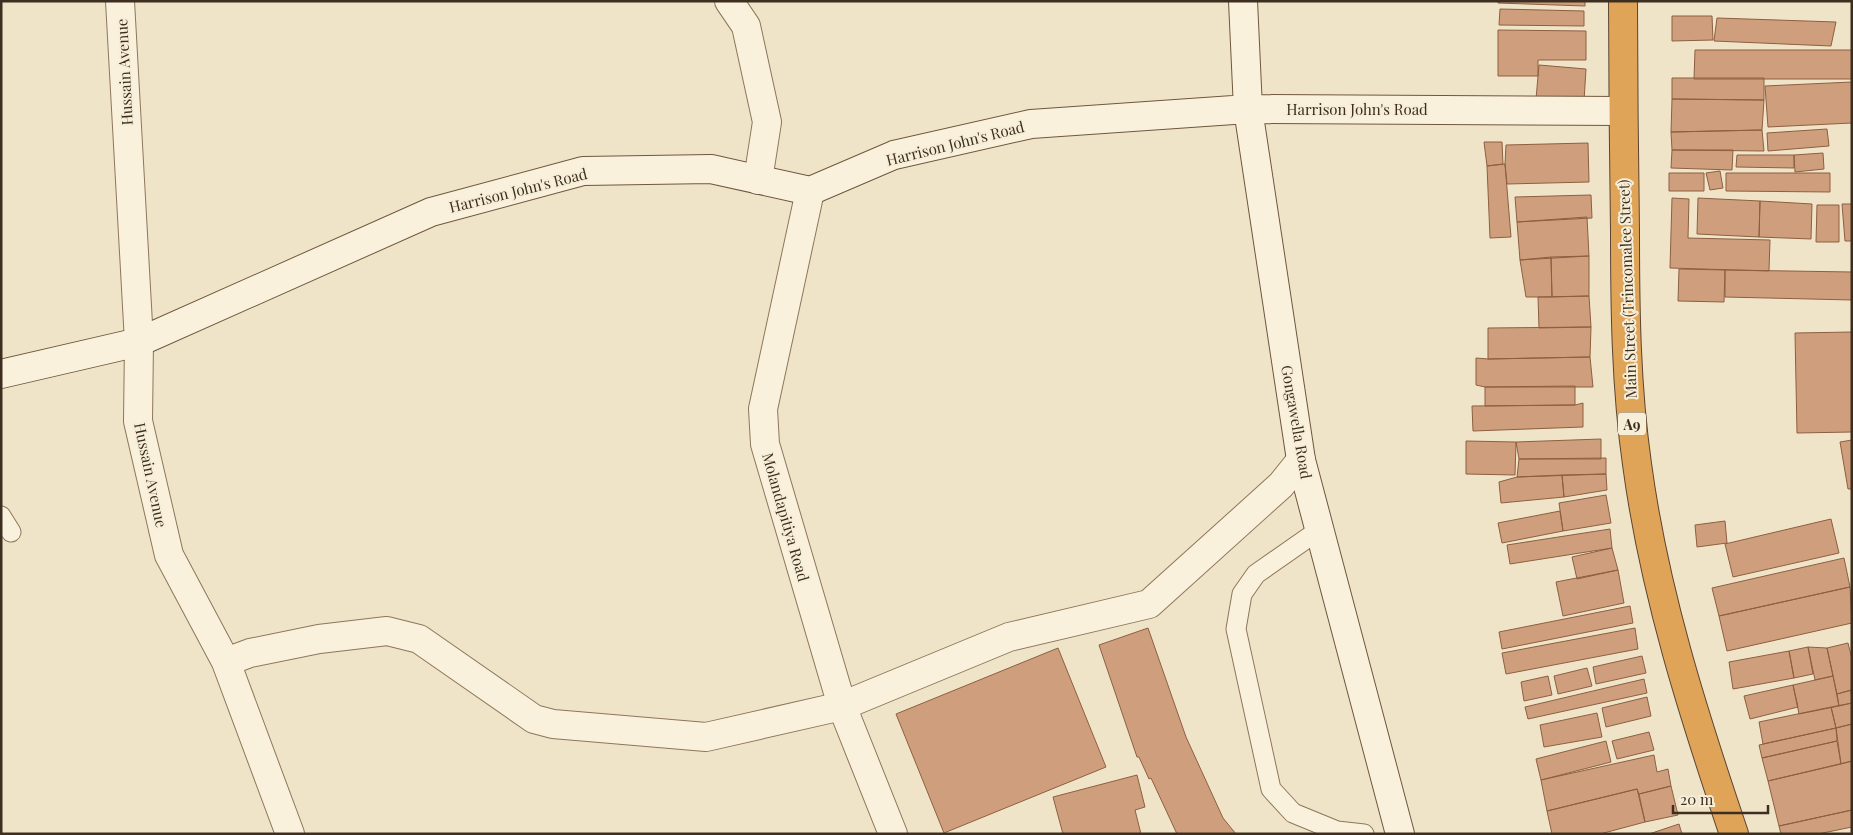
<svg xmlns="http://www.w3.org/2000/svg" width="1853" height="835" font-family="'Playfair Display',serif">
	<rect width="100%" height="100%" fill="#f0e4c8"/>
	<path fill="#cf9f7d" stroke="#8d5f41" d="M1498,1H1585V6L1498,3Z
		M1500,9L1584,11V26L1499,25Z
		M1672,16H1712L1713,40L1672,41Z
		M1717,18L1836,22L1831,46L1714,41Z
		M1498,30L1586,31V60H1538V76H1498Z
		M1695,50H1852V79H1694Z
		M1539,65L1586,69L1584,101L1536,99Z
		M1672,78H1764V100L1672,99Z
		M1852,82V123L1768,127L1765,86Z
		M1672,99L1764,100L1762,130L1671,132Z
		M1827,129L1829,146L1768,151L1767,133Z
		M1762,130L1764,151L1672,150L1671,132Z
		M1484,142H1502L1503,164L1487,166Z
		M1588,143L1589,182L1507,184L1505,164L1506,145Z
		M1672,150H1733L1732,170L1671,168Z
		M1823,153L1824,169L1795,172L1794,155Z
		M1737,155H1794V168L1736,167Z
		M1505,164L1511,237L1490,238L1487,166Z
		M1720,171L1723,188L1710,190L1706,173Z
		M1669,173H1704V191H1669Z
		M1726,173H1830V192L1726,191Z
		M1591,195L1592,218L1517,222L1515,197Z
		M1672,198L1689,199L1688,238L1770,240L1769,271L1670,268Z
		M1698,198L1760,201L1759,237L1697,234Z
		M1760,201L1812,204L1811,239L1759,237Z
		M1842,204H1852V241H1845Z
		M1817,205H1839V242H1816Z
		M1587,217L1589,256L1520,260L1517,222Z
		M1589,256V296L1552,297L1551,257Z
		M1551,257L1552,297H1526L1520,260Z
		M1679,269L1725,270L1724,302L1678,301Z
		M1725,270L1852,272V300L1725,297Z
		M1589,296L1591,327L1539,328L1538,297Z
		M1591,327L1590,357L1488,359V328Z
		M1852,332V432L1797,433L1795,333Z
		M1590,357L1593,387H1485L1476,385V358L1488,359Z
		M1575,386V405L1485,406V387Z
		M1583,403V427L1473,431L1472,406L1575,405Z
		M1601,439V459H1519L1516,442Z
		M1852,440V489H1848L1840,442Z
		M1466,441L1516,442L1515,475L1466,474Z
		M1606,458V474L1517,477L1519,459Z
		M1606,474L1607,490L1564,497L1562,475Z
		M1562,475L1564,497L1501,503L1499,482L1517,477Z
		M1606,495L1611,523L1563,531L1559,503Z
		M1560,511L1563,531L1502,543L1498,523Z
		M1831,519L1839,553L1733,577L1725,544Z
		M1725,521L1727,543L1697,547L1695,525Z
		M1610,529L1612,548L1510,564L1507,545Z
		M1612,548L1618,570L1577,579L1572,557Z
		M1844,558L1850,587L1719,616L1712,588Z
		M1618,570L1624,603L1563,616L1556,582Z
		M1850,587L1852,623L1727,651L1719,616Z
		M1630,606L1633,623L1502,649L1499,632Z
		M1148,628L1186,737L1223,818L1236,834H1177L1151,778L1149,779L1139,757H1137L1099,645Z
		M1635,628L1638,649L1506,674L1502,653Z
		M1848,643L1852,659V690L1837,694L1827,648Z
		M1808,647L1813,674L1794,678L1789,651Z
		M1808,647L1827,648L1833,676L1815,680Z
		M1058,648L1106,767L944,833L896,714Z
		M1789,651L1794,678L1733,689L1729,662Z
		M1642,656L1646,673L1596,684L1593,667Z
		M1587,668L1592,686L1558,694L1554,676Z
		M1548,676L1552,695L1524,701L1521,682Z
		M1833,676L1839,706L1799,714L1793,685Z
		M1644,679L1647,693L1528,719L1525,707Z
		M1793,685L1798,707L1750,719L1744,696Z
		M1851,690L1852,703L1839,706L1837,694Z
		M1647,697L1651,716L1606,727L1602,708Z
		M1852,703V724L1836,728L1831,707Z
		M1831,707L1836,728L1763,744L1759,722Z
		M1597,713L1602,737L1544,747L1540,725Z
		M1852,724V761L1841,764L1836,728Z
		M1836,728L1837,741L1762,758L1759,745Z
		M1649,732L1654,750L1617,759L1612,741Z
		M1606,741L1611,762L1541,780L1536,759Z
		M1837,741L1841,764L1768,781L1762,758Z
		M1654,755L1657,772L1668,769L1671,786L1639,794L1637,789L1547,811L1541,780Z
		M1852,761V810L1779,826L1768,781Z
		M1137,775L1145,807L1135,810L1141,834H1063L1053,797Z
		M1671,786L1678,815L1645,822L1639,794Z
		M1637,789L1645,822L1600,834H1552L1547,811Z
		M1852,810V827L1818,834H1781L1779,826Z
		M1679,824L1682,834H1649Z"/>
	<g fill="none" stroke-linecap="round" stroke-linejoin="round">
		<g stroke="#8d765c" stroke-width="21">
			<path id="lane" d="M1,516L11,532
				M1319,530L1256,574L1242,594L1236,629L1271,789L1293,813L1337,831L1364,834"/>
		</g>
		<g stroke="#8d765c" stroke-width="30">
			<path id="street" d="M120,1L139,342L138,421L169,555L226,662L290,834
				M729,1L746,26L767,122L758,180
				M810,191L763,409L765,444L842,706L893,834
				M226,662L250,653L319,639L387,631L419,639L534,719L553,724L706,737L842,706L1009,637L1149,604L1281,485L1301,460"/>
		</g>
		<g stroke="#6f573f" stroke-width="30">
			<path id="secondary" d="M1243,1L1248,109L1301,460L1400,834
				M1,374L139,342L431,212L583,171L711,169L810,191L894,155L1031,124L1248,109L1623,111"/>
		</g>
		<g stroke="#5b4430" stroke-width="30">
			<path id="highway" d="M1623,1C1623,78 1624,154 1625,231C1625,309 1626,387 1637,464C1654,591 1693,713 1734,834"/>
		</g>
		<use href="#lane" stroke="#faf1dc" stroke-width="19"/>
		<use href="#street" stroke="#faf1dc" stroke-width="28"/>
		<use href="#secondary" stroke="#faf1dc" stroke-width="28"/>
		<use href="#highway" stroke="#e0a458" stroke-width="28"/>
	</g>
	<g text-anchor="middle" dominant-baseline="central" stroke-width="4" stroke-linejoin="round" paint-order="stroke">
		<rect fill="#f7eed8" stroke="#756857" stroke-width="1" x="1618" y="412.5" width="28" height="23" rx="4"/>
		<g font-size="14" font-weight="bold" fill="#3d2e20">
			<text x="1632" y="424">A9</text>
		</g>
		<g font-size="15" fill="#3d2e20" stroke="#f7eed8">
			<text transform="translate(124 72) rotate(-93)">Hussain Avenue</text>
			<text x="1357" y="109">Harrison John's Road</text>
			<text transform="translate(955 143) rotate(-14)">Harrison John's Road</text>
			<text transform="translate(518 190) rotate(-14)">Harrison John's Road</text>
			<text transform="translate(1627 289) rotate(-92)">Main Street (Trincomalee Street)</text>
			<text transform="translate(1297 422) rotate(80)">Gongawella Road</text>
			<text transform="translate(151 475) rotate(78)">Hussain Avenue</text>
			<text transform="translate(786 517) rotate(74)">Molandapitiya Road</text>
		</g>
	</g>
	<rect width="1853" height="835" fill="none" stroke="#3d2e20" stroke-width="5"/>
	<path d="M1673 805v8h95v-8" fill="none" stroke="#3d2e20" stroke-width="2.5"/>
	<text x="1680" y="805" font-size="15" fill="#3d2e20" stroke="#f7eed8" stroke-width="4" paint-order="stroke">20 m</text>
</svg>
